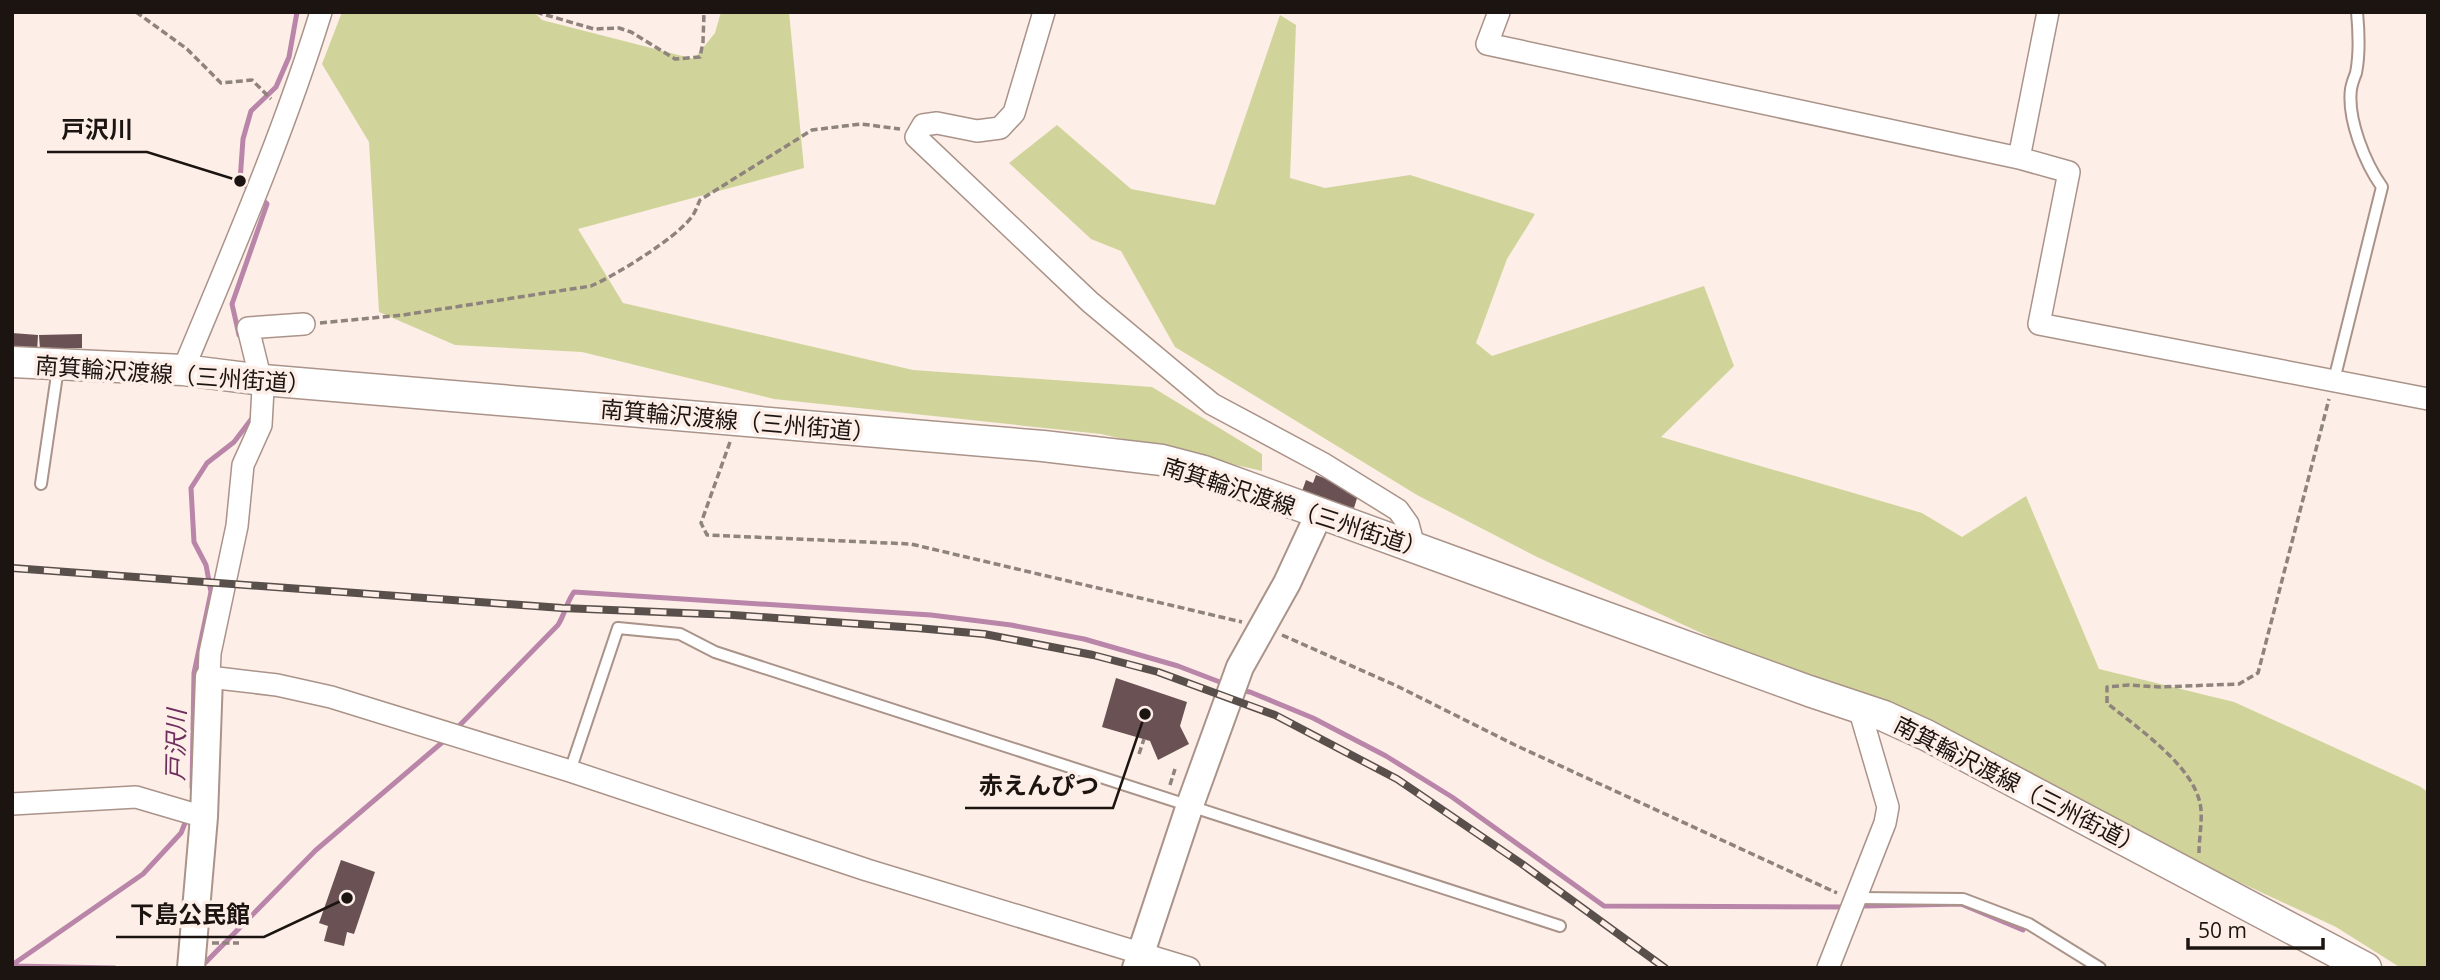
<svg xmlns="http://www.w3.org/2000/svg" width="2440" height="980" font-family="'Open Sans','Noto Sans JP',sans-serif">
	<rect width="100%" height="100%" fill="#fdeee7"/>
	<path fill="#d0d49a" d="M342,12H534L542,20L694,59L715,33L721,12H789L804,168L578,229L623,303L913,370L1152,387L1262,454V471L1101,434L774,399L582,352L455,345L379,312L369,142L322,64Z
		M1280,15L1296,25L1290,178L1325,188L1410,175L1535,214L1507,259L1476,343L1492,356L1704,286L1734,366L1661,437L1922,513L1962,537L2026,496L2099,669L2234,702L2419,786L2428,792V968H2401L2336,927L1535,556L1417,495L1175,347L1121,251L1091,239L1009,163L1057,125L1131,189L1215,205Z"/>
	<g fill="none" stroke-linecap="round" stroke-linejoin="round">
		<path stroke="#b985a9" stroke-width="5" d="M252,191L240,181L243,139L251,111L276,87L289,57L297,12
			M239,335L232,304L267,204L259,197
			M1239,690L1250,692L1313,718L1386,756L1452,797L1604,906L1846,907
			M456,729L558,625C565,614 566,603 574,592L931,615L1011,625L1084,639L1178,666L1225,684
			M192,788L194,673L211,592L206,565L194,542L191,488L207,463L234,442L253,417V414
			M1865,906L1961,904L2023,930
			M206,962L316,850L445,740
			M12,965L143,874L181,833L187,818
			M12,966L115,968"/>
	</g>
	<path fill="#695154" d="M12,333L38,335L37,352L12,350Z
		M82,334V348L40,349L39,335Z
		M1316,475L1348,487L1346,492L1358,495L1354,508L1350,507L1349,511L1301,494L1306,480L1313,483Z
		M1116,678L1187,702L1180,726L1189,744L1158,760L1150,741L1102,727Z
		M341,860L375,872L354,934L347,932L344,946L324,941L328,926L319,923Z"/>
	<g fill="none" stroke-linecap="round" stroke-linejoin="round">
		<g stroke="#aa9389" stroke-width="14">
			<path id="service" d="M2334,380L2382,187C2365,163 2347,119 2351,89C2352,83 2354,78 2356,73C2360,53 2359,33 2357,12
				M41,484L58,368
				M570,771L618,628L680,634L715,652L1560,926
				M1857,898L1963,899L2029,924L2100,968"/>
		</g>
		<g stroke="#aa9389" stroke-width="24">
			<path id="minor" d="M1044,12L1014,113L1000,128L977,131L937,123L923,125L916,137L1090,302L1212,404L1322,463L1398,510L1408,524L1411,535L1409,544
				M1499,12L1487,44L2019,158L2069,172L2039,324L2428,399
				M2019,158L2048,12
				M304,324L248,328L263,389L261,425L243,465L237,526L210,653L209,677L277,685L331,697L570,771L867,870L1189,968
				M183,370C232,252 283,135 321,12
				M12,804L136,797L204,817
				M1828,968L1885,823L1888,807L1859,708"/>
		</g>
		<g stroke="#aa9389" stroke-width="30">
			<path id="tertiary" d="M191,968L204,817L209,677
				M1136,968L1190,805L1240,667L1287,583L1320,512"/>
		</g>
		<g stroke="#aa9389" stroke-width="33">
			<path id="secondary" d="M12,362L183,370L263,380L1043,446L1162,460L1204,471L1809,691L1884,716L1926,735L2366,968"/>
		</g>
		<path stroke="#8f837e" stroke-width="3.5" stroke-dasharray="7 3.5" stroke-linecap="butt" d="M136,12L187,49L221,83L252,80L271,99
			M536,12L594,29L619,28L631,32L675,59L700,57L703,42L704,12
			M320,323L403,315L591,286C616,275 673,240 690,219C695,214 697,206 700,200L812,130L861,124L900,129
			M730,442L701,523L707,535L911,544L1242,622
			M1282,635L1397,686L1515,745L1837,893
			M1139,754L1144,739
			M1170,785L1175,769
			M2199,853C2199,839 2202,824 2201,810C2198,768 2137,728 2107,703V687L2129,685L2160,687L2239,684L2258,673L2329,399
			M212,943H239"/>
		<use href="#service" stroke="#fff" stroke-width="10"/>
		<use href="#minor" stroke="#fff" stroke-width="21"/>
		<use href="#tertiary" stroke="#fff" stroke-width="26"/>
		<use href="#secondary" stroke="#fff" stroke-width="30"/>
		<g stroke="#594f4b" stroke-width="8">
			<path id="rail" d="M12,568L562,608L733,615L917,628L984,634L1093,655L1158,672L1275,715L1397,779L1522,864L1665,968"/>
		</g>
		<use href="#rail" stroke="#fdeee7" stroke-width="5" stroke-dasharray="16" stroke-linecap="butt"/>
	</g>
	<g text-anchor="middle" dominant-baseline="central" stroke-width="7" stroke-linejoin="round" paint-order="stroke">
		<g font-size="23" fill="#1c1410" stroke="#fdeee7">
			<text transform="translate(173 374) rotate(4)">南箕輪沢渡線（三州街道）</text>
			<text transform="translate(738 420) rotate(5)">南箕輪沢渡線（三州街道）</text>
			<text transform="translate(1295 507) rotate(18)">南箕輪沢渡線（三州街道）</text>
			<text transform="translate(2019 785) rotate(27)">南箕輪沢渡線（三州街道）</text>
		</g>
		<g font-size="24" font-style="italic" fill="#6e2e5d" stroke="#fdeee7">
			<text transform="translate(175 745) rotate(-89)">戸沢川</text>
		</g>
	</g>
	<path fill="none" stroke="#1c1410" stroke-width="2.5" d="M240 181L147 152H47M1145 714L1113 808H965M347 898L264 937H116"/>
	<g fill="#1c1410" stroke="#fdeee7" stroke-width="2.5">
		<circle cx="240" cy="181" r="7"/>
		<circle cx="1145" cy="714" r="7"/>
		<circle cx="347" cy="898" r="7"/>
	</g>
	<g font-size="24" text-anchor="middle" font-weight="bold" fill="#1c1410" stroke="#fdeee7" stroke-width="7" stroke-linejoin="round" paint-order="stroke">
		<text x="97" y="138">戸沢川</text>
		<text x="1039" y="794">赤えんぴつ</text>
		<text x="190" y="923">下島公民館</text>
	</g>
	<rect width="2440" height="980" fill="none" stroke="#1c1410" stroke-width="28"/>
	<path d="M2188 938v10h135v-10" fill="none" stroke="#1c1410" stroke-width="3.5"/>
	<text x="2198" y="938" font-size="21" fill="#1c1410" stroke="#fdeee7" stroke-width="5" paint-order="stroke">50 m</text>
</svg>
